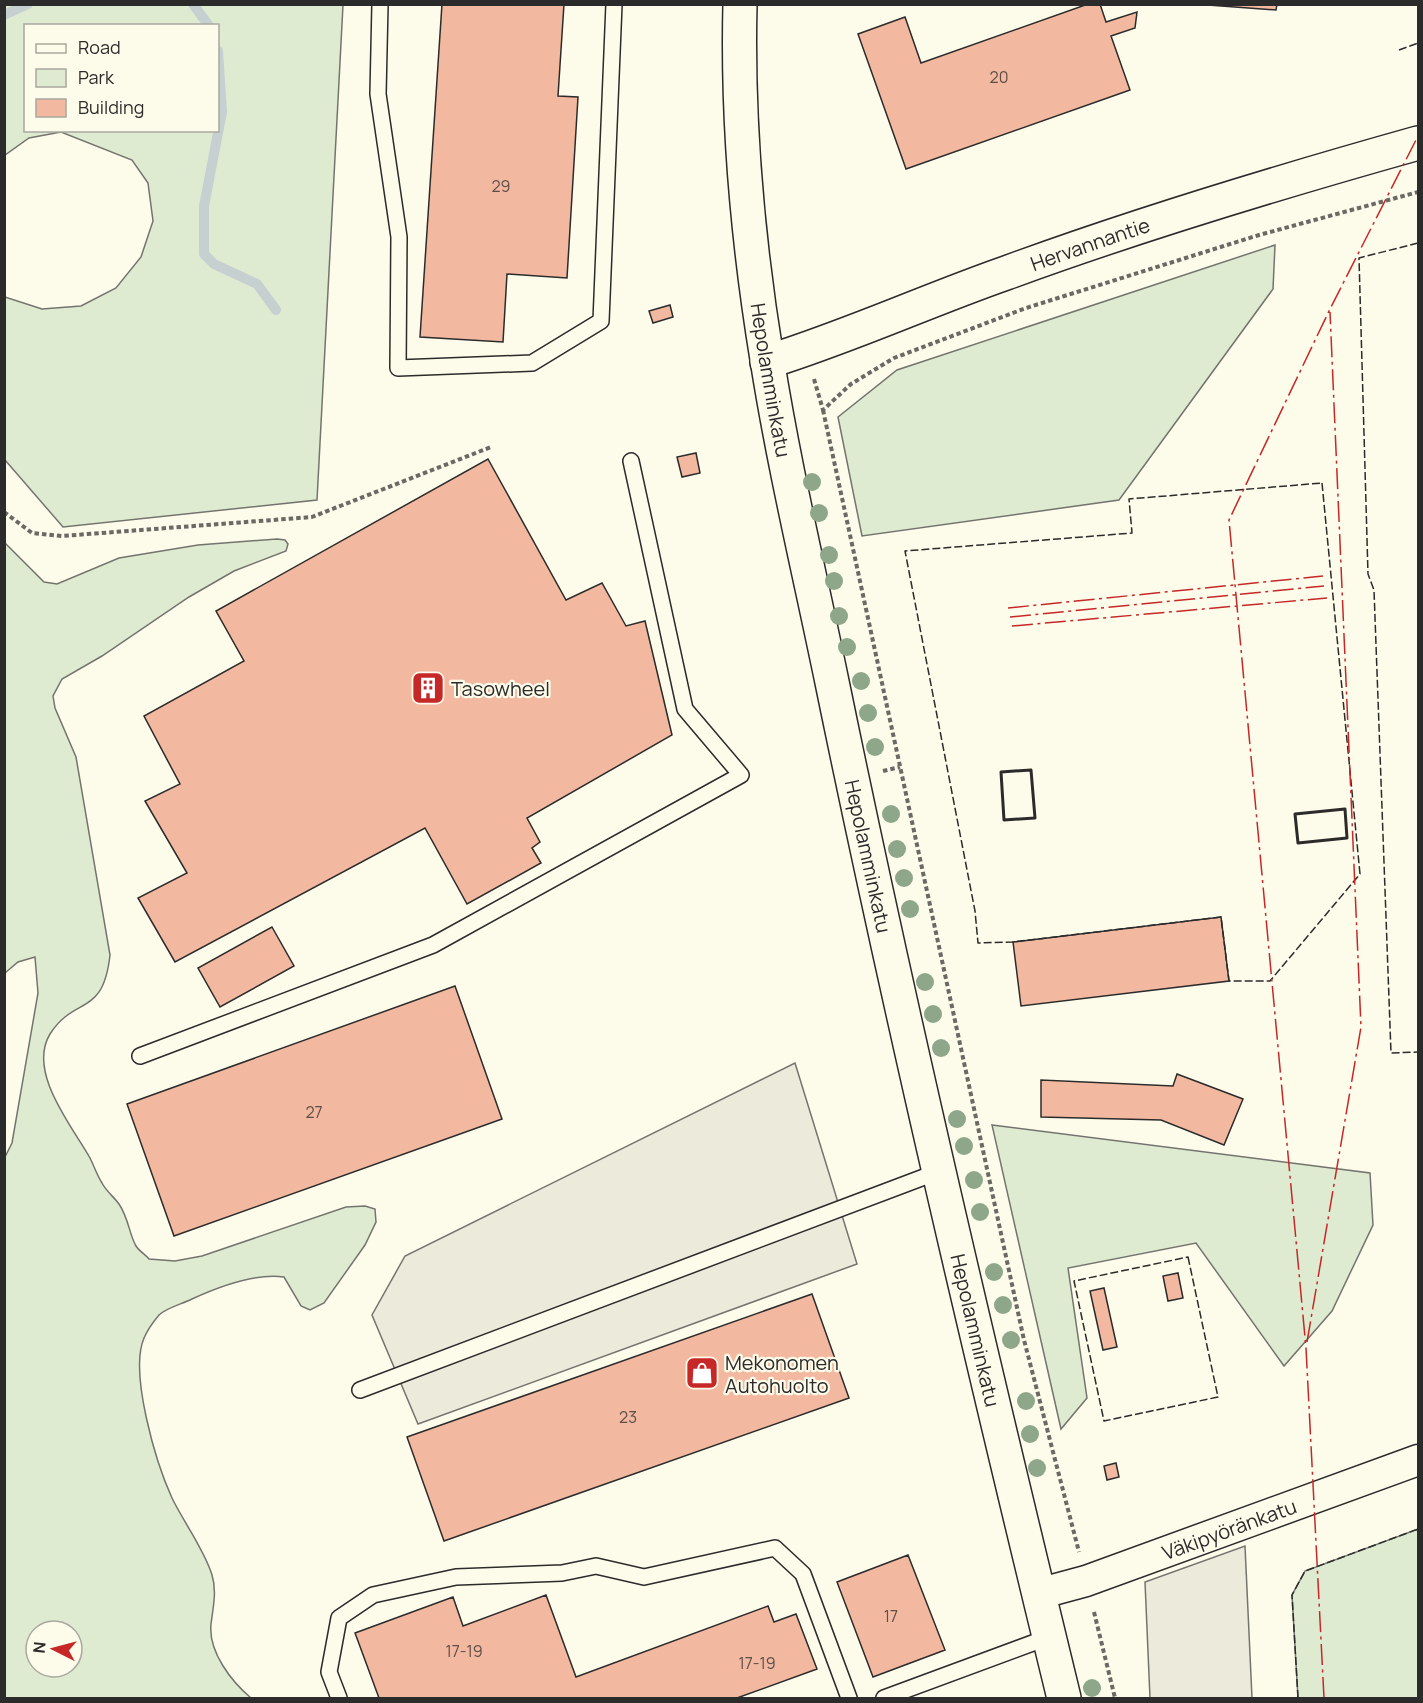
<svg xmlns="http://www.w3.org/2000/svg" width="1423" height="1703" font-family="Manrope,sans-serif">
	<rect width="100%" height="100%" fill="#fdfbea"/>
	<path fill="#deebd1" stroke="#74746e" stroke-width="1.5" fill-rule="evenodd" d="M5,4L343,5L317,500L63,527L5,460V297L42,309L81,306L116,288L141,257L153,221L148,183L132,160L61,132L29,138L5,155ZM26,26H218V130H26Z
		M1275,245L1273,289L1119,500L862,536L838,417L897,370Z
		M277,539L285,540L288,544L286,551L234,571L189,597L102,656L62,679L53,696L55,708L76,757L110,955C103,1018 75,995 50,1034C27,1072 72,1126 90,1158C94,1166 97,1175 102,1183C106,1191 114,1197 119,1204C129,1219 129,1234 136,1246C139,1251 146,1255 149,1259L175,1261L202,1256L346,1207L365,1206L375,1209L376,1222L365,1245L324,1303L310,1310L301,1306L284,1277C255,1273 218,1287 192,1299C182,1304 166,1308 159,1315C154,1321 147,1331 144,1338C129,1373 156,1463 172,1498C183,1521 205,1551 212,1575C217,1591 213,1608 211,1624C208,1652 232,1682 251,1698H5L4,1159L12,1143L38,993L35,957L18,962L5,973V543L44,582L57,584L119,558L198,545ZM36,1631H72V1667H36Z
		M992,1125L1370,1173L1373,1225L1332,1311L1284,1366L1196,1243L1068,1268L1087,1398L1061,1429Z
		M1418,1529V1698H1298L1292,1595L1305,1571Z"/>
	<path fill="#eceadb" stroke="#74746e" stroke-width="1.5" d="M795,1063L857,1264L418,1424L372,1315L405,1256Z
		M1245,1546L1252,1698H1150L1145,1582Z"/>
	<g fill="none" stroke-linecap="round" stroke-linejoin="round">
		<path stroke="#c7d0d0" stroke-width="10" d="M193,4L209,26
			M4,15L28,4
			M218,51L222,112L204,206V254L214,264L257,284L276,310"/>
	</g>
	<path fill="#f2b8a0" stroke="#2b2b2b" stroke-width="1.5" d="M442,4H564L558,96L578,97L567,278L507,274L503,342L420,337Z
		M1088,4H1100L1106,22L1137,12L1135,28L1111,36L1130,90L906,169L858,34L905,17L921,63Z
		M1194,4H1277L1276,10Z
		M670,305L673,317L653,323L649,311Z
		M696,453L700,473L682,477L677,457Z
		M488,459L566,600L602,583L626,626L645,621L672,735L527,818L540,842L532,848L541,863L467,904L425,828L175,962L138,898L187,873L145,801L180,784L144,716L244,661L216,611Z
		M1221,917L1229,981L1021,1006L1013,942Z
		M272,927L294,966L220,1007L198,968Z
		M455,986L502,1119L174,1236L127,1104Z
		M1177,1074L1243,1099L1224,1145L1161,1120L1041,1117V1080L1173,1086Z
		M1178,1273L1183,1298L1168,1301L1163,1276Z
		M1104,1288L1117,1347L1103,1350L1090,1291Z
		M812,1294L849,1398L444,1541L407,1437Z
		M1116,1463L1119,1477L1107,1480L1104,1466Z
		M908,1555L945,1650L873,1677L837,1582Z
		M546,1595L576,1677L768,1606L774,1622L796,1614L817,1669L737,1698H379L355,1633L453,1597L463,1626Z"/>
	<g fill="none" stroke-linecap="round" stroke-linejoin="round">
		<g stroke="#2b2b2b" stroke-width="18">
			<path id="lane" d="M380,4L378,94L399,237L398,368L532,363L601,321L614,4
				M140,1056L433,945L741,775L685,709L631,461
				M360,1390L940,1171
				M339,1698L329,1672L339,1618L373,1595L456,1577L562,1573L596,1566L644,1577L775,1548L803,1574L849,1698
				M884,1698L1049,1637"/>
		</g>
		<g stroke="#2b2b2b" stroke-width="33">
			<g id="street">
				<path id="s1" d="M1038,1594L1086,1581L1418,1460"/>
			</g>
		</g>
		<g stroke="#2b2b2b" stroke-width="36">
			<g id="secondary">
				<path id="s2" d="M740,4C737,122 748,243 767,359C784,467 810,575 832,682C902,1023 982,1361 1064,1698"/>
				<path id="s3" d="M767,362C848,337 926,301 1006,273C1142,223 1279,182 1418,143"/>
			</g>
		</g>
		<path stroke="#6a6964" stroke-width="4" stroke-dasharray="4.5 3" stroke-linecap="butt" d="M814,379L823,410L851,384L894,358L1026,308L1259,235L1418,192
			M823,410L1024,1340L1079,1552
			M4,512L32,533L62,536L312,517L491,447
			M883,771L900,767
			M1094,1612L1115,1698"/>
		<use href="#lane" stroke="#fdfbea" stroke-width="15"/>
		<use href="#street" stroke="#fdfbea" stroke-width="30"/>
		<use href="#secondary" stroke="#fdfbea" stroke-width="33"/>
		<path stroke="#2b2b2b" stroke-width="1.5" stroke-dasharray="8 3" stroke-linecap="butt" d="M1399,50L1418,43
			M1418,243L1359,258L1368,574L1374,590L1391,1053L1418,1052
			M1322,483L1360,874L1270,981H1229L1221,917L1013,942L978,943L975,911L905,551L1132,533L1129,499Z
			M1188,1257L1218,1397L1104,1421L1074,1281Z
			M1298,1698L1292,1595L1305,1571L1418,1529"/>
		<path stroke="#2b2b2b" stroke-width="3" d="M1031,770L1035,818L1004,820L1001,772Z
			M1345,809L1347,838L1298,843L1295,814Z"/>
		<path stroke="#c62828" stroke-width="1.5" stroke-dasharray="21 4.5 3 4.5" stroke-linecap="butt" d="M1008,608L1323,576
			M1010,617L1324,586
			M1012,626L1327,598
			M1307,1342L1361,1027L1330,312
			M1324,1698L1306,1348L1229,520L1330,309L1418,136"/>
	</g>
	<g fill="#8ea78a">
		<circle cx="812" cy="482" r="9"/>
		<circle cx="819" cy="513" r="9"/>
		<circle cx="829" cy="555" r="9"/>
		<circle cx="834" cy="581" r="9"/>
		<circle cx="839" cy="616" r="9"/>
		<circle cx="847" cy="647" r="9"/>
		<circle cx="861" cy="681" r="9"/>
		<circle cx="868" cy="713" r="9"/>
		<circle cx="875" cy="747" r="9"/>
		<circle cx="891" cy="814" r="9"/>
		<circle cx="897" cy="849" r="9"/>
		<circle cx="904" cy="878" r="9"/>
		<circle cx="910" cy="909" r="9"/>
		<circle cx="925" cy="982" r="9"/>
		<circle cx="933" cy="1014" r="9"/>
		<circle cx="941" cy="1048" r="9"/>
		<circle cx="957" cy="1119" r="9"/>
		<circle cx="964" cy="1146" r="9"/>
		<circle cx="974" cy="1180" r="9"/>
		<circle cx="980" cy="1212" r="9"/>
		<circle cx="994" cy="1272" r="9"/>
		<circle cx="1003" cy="1305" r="9"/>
		<circle cx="1011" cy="1340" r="9"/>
		<circle cx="1026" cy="1401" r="9"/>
		<circle cx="1030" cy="1434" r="9"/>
		<circle cx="1037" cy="1468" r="9"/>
		<circle cx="1092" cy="1688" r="9"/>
	</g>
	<defs>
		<g id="building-square" transform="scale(1.725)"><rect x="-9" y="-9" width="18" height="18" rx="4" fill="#c62828" stroke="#fdfbea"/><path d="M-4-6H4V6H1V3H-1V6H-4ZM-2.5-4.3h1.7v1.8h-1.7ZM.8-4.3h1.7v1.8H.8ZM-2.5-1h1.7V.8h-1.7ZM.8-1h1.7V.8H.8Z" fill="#fff"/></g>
		<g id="shop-square" transform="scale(1.725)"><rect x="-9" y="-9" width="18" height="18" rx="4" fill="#c62828" stroke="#fdfbea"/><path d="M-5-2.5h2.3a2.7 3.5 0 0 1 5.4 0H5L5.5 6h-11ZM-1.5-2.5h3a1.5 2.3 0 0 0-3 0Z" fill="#fff"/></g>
	</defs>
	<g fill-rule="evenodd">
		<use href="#building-square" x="428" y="688"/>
		<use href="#shop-square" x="702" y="1373"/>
	</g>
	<g text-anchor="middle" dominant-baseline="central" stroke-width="4.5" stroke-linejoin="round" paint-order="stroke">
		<g font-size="16" fill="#5d4e48">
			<text x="999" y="77">20</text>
			<text x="501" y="186">29</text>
			<text x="314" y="1112">27</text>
			<text x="628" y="1417">23</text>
			<text x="891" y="1616">17</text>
			<text x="464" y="1651">17-19</text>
			<text x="757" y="1663">17-19</text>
		</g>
		<g font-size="20" fill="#2b2b2b" stroke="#fdfbea">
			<text stroke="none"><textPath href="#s3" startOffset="344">Hervannantie</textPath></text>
			<text stroke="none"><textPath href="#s2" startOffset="378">Hepolamminkatu</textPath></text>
			<text stroke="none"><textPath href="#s2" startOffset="864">Hepolamminkatu</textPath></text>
			<text stroke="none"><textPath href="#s2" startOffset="1350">Hepolamminkatu</textPath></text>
			<text stroke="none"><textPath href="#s1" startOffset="202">Väkipyöränkatu</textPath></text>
		</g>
		<g font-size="20" fill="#2b2b2b" stroke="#fdfbea" text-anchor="start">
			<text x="451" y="688">Tasowheel</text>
			<text x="725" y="1362">Mekonomen<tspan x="725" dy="23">Autohuolto</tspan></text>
		</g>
	</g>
	<rect width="1423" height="1703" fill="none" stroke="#2b2b2b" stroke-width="12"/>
	<rect x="24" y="24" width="195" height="108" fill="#fdfbea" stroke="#a9a89e" stroke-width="1.5"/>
	<rect x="36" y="44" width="30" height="9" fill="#fdfbea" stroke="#a9a89e" stroke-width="1.5"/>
	<text x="78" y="54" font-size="18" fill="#2b2b2b">Road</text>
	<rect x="36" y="69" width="30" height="18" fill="#deebd1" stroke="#a9a89e" stroke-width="1.5"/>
	<text x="78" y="84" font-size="18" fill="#2b2b2b">Park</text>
	<rect x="36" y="99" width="30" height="18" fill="#f2b8a0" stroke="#a9a89e" stroke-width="1.5"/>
	<text x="78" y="114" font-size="18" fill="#2b2b2b">Building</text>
	<g transform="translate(54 1649) rotate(276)"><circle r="28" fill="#fdfbea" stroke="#a9a89e" stroke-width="1.5"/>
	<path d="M0-4.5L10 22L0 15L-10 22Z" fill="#c62828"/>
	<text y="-9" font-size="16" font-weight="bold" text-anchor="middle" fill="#2b2b2b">N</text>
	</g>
</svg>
